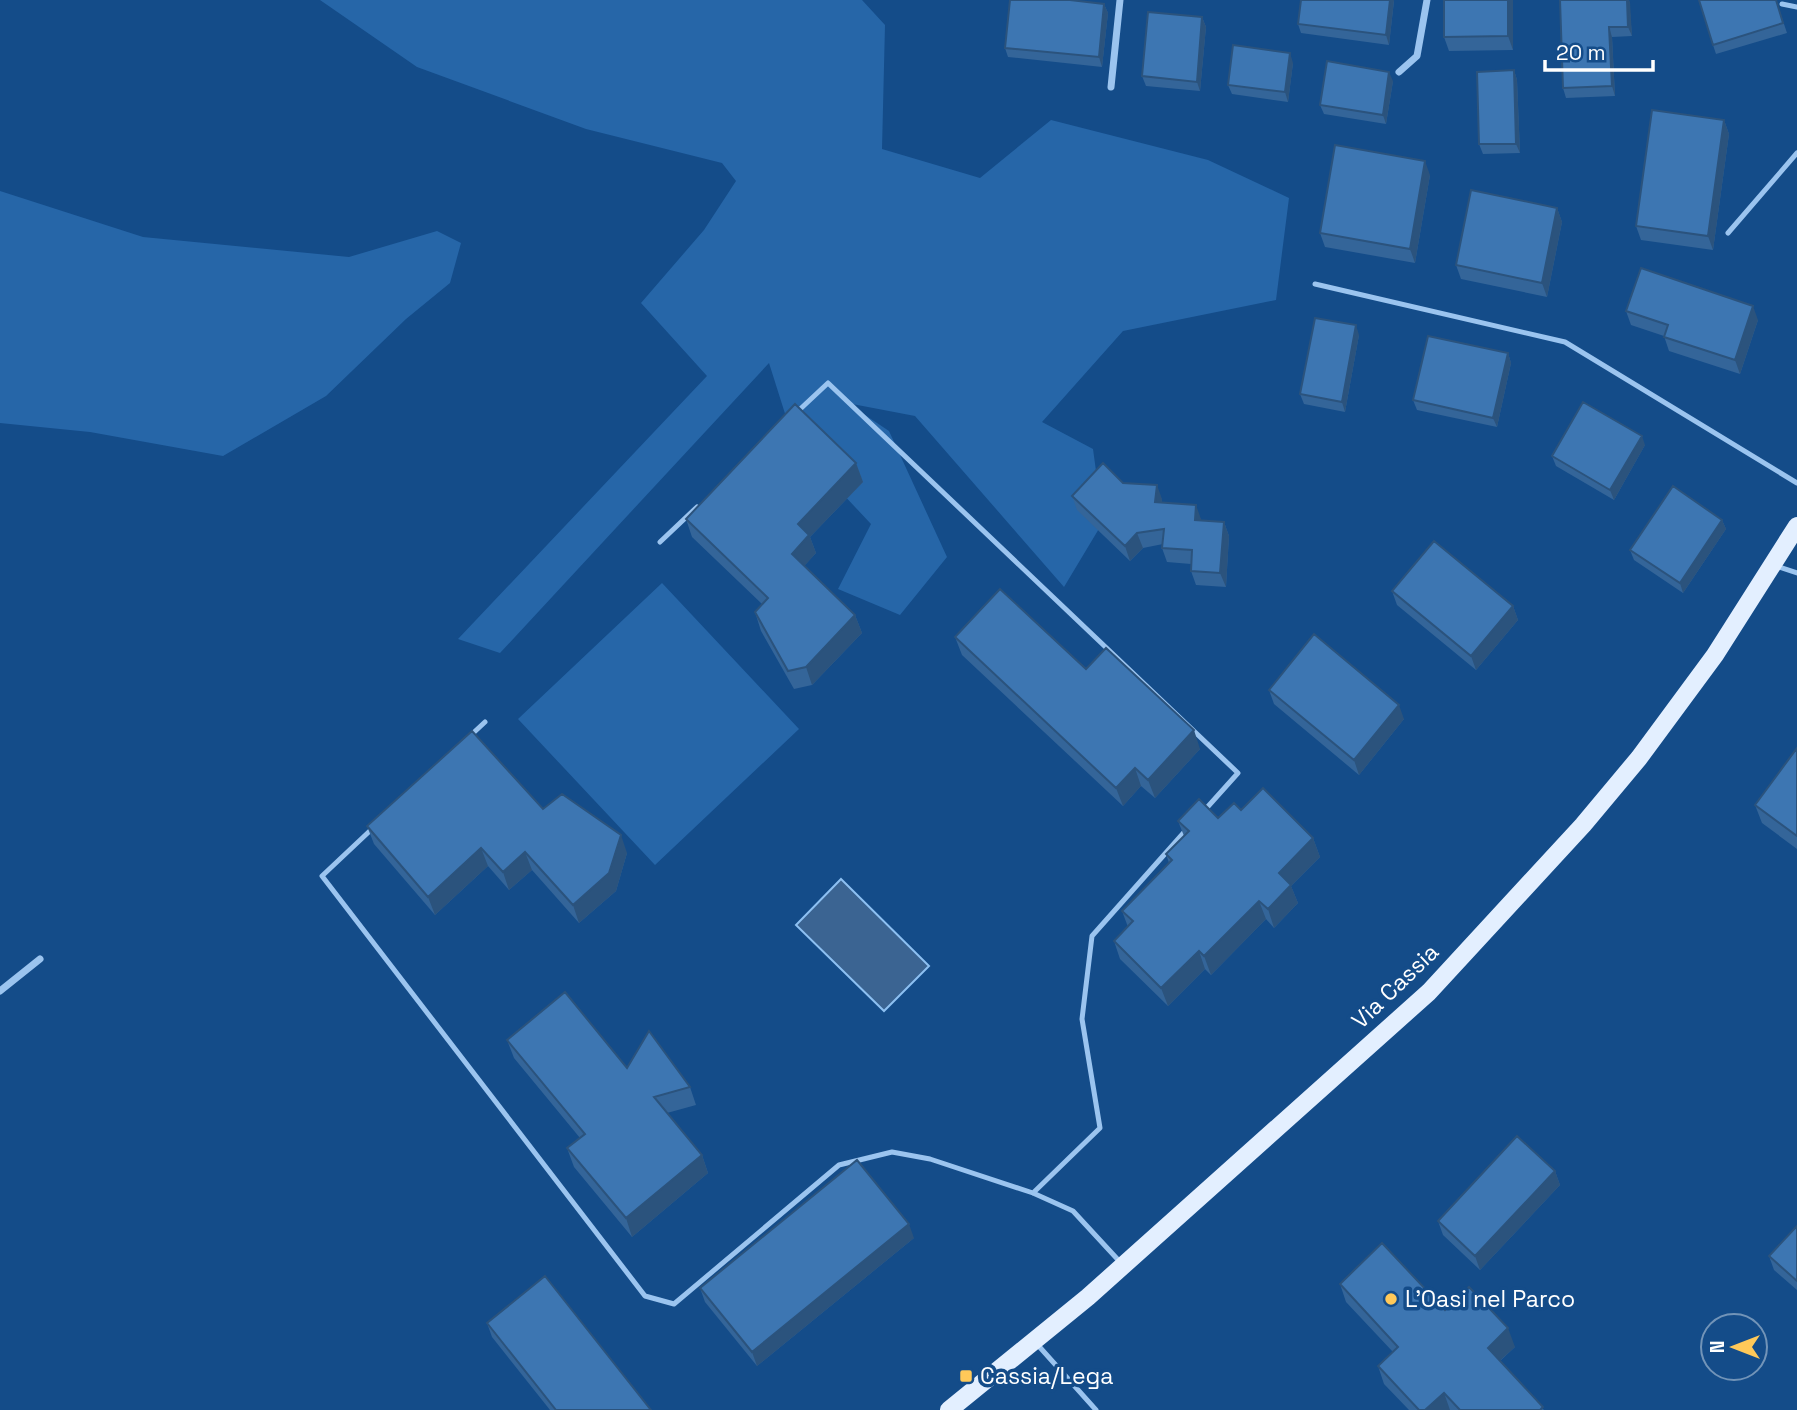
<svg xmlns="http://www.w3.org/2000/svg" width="1797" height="1410" font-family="'Space Grotesk',sans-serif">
	<rect width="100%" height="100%" fill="#144c89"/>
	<path fill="#2666a8" d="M320,0H862L885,25L882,149L980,178L1051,120L1208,160L1289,198L1276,300L1123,331L1042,422L1093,449L1103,522L1064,587L915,416L847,403L889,431L947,557L900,615L838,589L871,524L794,442L769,363L500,653L458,639L707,376L641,303L704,230L736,181L722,163L586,129L417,67Z
		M0,191L143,237L349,257L437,231L461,243L450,283L406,319L326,396L223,456L90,432L0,423Z
		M662,583L799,729L655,865L518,719Z"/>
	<path fill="#3b6492" stroke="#8dc0f2" stroke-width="2" d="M841,879L929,966L884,1011L796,925Z"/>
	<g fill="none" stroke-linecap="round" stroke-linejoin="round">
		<path stroke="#9bc4ef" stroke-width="5" d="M1782,4L1797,7
			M1728,233L1797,153
			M1315,284L1565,342L1797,483
			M796,413L828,383L1238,773L1203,812
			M660,542L697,507
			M1776,566L1797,573
			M470,736L485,722
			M374,827L322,876L645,1296L674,1304L839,1165L892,1152L930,1159L1033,1193L1073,1211L1121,1263
			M1033,1193L1100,1128L1082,1019L1092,936L1187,829
			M1036,1343L1096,1410"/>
		<path stroke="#9bc4ef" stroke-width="7" d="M1399,72L1417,56L1427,0
			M1111,87L1120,0
			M0,991L40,959"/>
		<path stroke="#e3efff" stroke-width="18" d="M949,1410L1088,1297L1429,992L1583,825L1639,758L1715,655L1797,526"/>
	</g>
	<path fill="#346599" d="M1513,0V50L1449,51L1444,37Z
		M1560,0H1629L1632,36L1612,37L1615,96L1566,98L1563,88Z
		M1776,0L1787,33L1716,54L1713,45Z
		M1394,1L1389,45L1301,33L1298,24Z
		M1104,4L1108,13L1102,67L1008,57L1005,48Z
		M1202,17L1206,27L1200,91L1146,86L1142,76Z
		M1293,63L1288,102L1232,94L1228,85Z
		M1514,70L1517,80L1520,153L1483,154L1479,144Z
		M1393,81L1386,124L1324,114L1320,105Z
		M1724,120L1729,134L1713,250L1641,240L1636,226Z
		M1430,175L1415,263L1325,247L1320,233Z
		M1557,208L1562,222L1547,297L1461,279L1456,265Z
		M1626,311L1758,320L1740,374L1669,351L1664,336L1631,325Z
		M1359,335L1345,412L1304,404L1300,394Z
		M1508,353L1511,363L1497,427L1417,410L1413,400Z
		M1645,445L1614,500L1556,466L1552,456Z
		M856,463L863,482L810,537L816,553L804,566L855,615L862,633L812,685L794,689L761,631L755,612L762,604L692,537L686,519Z
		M1123,483L1162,499V503L1201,519V521L1224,522L1229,536L1226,587L1196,585L1191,571V564L1167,562L1162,548L1163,544L1143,548L1130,561L1077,510L1072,496Z
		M1722,520L1726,529L1683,593L1634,560L1630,550Z
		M1392,591L1513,606L1518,620L1476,670L1397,605Z
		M955,637L1086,669L1200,749L1155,798L1141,786L1123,806L962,655Z
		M1269,690L1404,719L1359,775L1274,704Z
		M1797,748V849L1762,823L1755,805Z
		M543,809L627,853L616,891L579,923L532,870L509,890L488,866L435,915L374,844L367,826Z
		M1241,810L1313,838L1320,857L1291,886L1298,903L1274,928L1266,919L1211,975L1205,969L1168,1006L1120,959L1114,941L1128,927L1122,911L1169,863L1166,854L1184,836L1178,821L1218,818Z
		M507,1040L627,1068L690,1087L696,1105L667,1113L702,1155L708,1173L632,1237L574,1167L567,1148L580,1138L514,1058Z
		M1555,1171L1560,1185L1480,1270L1443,1235L1438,1221Z
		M1797,1226V1290L1774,1270L1769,1256Z
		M914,1238L757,1366L705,1302L700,1288Z
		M1340,1284L1445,1310L1515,1347L1500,1361L1544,1410H1409L1384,1384L1378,1366L1393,1352L1346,1302Z
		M487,1323L651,1410H550L492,1337Z"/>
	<path fill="#2b537d" d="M1390,0H1394L1389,45L1386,35Z
		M1508,0H1513V50L1508,36Z
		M1627,0H1629L1630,2L1632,36L1628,27Z
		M1104,4L1108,13L1102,67L1099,57Z
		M1202,17L1206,27L1200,91L1197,82Z
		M1609,27L1612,37L1615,96L1612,86Z
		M1290,53L1293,63L1288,102L1285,92Z
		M1514,70L1517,80L1520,153L1516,144Z
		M1389,72L1393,81L1386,124L1383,115Z
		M1724,120L1729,134L1713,250L1708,236Z
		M1425,161L1430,175L1415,263L1410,249Z
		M1557,208L1562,222L1547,297L1542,283Z
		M1753,306L1758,320L1740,374L1735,360Z
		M1356,325L1359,335L1345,412L1342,402Z
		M1508,353L1511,363L1497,427L1493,418Z
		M1642,436L1645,445L1614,500L1610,490Z
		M856,463L863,482L810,537L816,553L799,572L792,554L798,524Z
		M1157,485L1162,499L1161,516L1155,502Z
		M1196,505L1201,519L1200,535L1195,520Z
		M1722,520L1726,529L1683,593L1680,583Z
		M1224,522L1229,536L1226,587L1220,573Z
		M1137,533L1143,548L1130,561L1125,546Z
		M1513,606L1518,620L1476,670L1471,656Z
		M855,615L862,633L812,685L806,667Z
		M1399,705L1404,719L1359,775L1354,760Z
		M1194,730L1200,749L1155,798L1148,780Z
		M1135,768L1141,786L1123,806L1116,788Z
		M621,835L627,853L616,891L579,923L573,905Z
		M1313,838L1320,857L1291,886L1298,903L1274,928L1268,909L1279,873Z
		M481,848L488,866L435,915L428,897Z
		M525,852L532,870L509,890L503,872Z
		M1259,901L1266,919L1211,975L1204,956Z
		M1199,951L1205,969L1168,1006L1161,988Z
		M702,1155L708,1173L632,1237L626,1218Z
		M1555,1171L1560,1185L1480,1270L1475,1256Z
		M909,1224L914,1238L757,1366L752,1352Z
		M1508,1328L1515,1347L1494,1366L1488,1348Z
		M1444,1393L1450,1410H1425Z"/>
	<path fill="#3d76b2" stroke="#2b537d" stroke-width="2" d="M1010,0H1070L1104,4L1099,57L1005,48Z
		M1301,0H1390L1386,35L1298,24Z
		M1444,0H1508V36L1444,37Z
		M1560,0H1627L1628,27H1609L1612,86L1563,88Z
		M1699,0H1776L1783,23L1713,45Z
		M1148,12L1202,17L1197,82L1142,76Z
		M1233,45L1290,53L1285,92L1228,85Z
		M1327,61L1389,72L1383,115L1320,105Z
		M1514,70L1516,144H1479L1477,72Z
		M1652,110L1724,120L1708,236L1636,226Z
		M1335,145L1425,161L1410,249L1320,233Z
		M1471,190L1557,208L1542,283L1456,265Z
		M1641,268L1753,306L1735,360L1664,337L1668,325L1626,311Z
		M1315,318L1356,325L1342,402L1300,394Z
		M1428,336L1508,353L1493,418L1413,400Z
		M1583,402L1642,436L1610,490L1552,456Z
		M795,404L856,463L798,524L809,535L792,554L855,615L806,667L788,671L755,612L768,598L686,519Z
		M1103,463L1123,483L1157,485L1155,502L1196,505L1195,520L1224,522L1220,573L1191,571L1192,550L1162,548L1164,529L1137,533L1125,546L1072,496Z
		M1673,486L1722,520L1680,583L1630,550Z
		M1434,541L1513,606L1471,656L1392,591Z
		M1000,589L1086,669L1106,648L1194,730L1148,780L1135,768L1116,788L955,637Z
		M1314,634L1399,705L1354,760L1269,690Z
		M472,731L543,809L562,794L621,835L609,873L573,905L525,852L503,872L481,848L428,897L367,826Z
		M1797,748V836L1755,805Z
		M1263,788L1313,838L1279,873L1291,885L1268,909L1259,901L1204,956L1199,951L1161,988L1114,941L1133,921L1122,911L1172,860L1166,854L1189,831L1178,821L1199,799L1218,818L1234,803L1241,810Z
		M565,992L627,1068L649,1031L690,1087L654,1097L702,1155L626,1218L567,1148L585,1134L507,1040Z
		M1517,1136L1555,1171L1475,1256L1438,1221Z
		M857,1160L909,1224L752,1352L700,1288Z
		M1797,1226V1281L1769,1256Z
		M1382,1243L1445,1310L1469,1287L1508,1328L1488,1348L1543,1407L1540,1410H1460L1444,1393L1425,1410H1419L1378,1366L1398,1347L1340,1284Z
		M545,1276L651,1410H556L487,1323Z"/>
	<g fill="#ffc959" stroke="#144c89" stroke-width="2.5">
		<circle cx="1391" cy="1299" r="7"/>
		<rect x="959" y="1369" width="14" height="14" rx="3.5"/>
	</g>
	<g text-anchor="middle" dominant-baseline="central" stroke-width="7" stroke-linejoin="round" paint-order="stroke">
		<g font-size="23" fill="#fff" stroke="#144c89">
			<text transform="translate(1395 986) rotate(-44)">Via Cassia</text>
		</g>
		<g font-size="23" fill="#fff" stroke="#144c89" text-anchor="start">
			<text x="1405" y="1299">L'Oasi nel Parco</text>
			<text x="980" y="1376">Cassia/Lega</text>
		</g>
	</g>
	<g transform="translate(1734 1347) rotate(270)"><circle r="33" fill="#144c89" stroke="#7294b8" stroke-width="2"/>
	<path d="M0-5L12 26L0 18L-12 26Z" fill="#ffc959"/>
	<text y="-10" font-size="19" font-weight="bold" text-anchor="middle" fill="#ffffff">N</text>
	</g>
	<path d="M1545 60v10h108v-10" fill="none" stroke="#ffffff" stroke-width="3.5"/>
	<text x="1556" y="60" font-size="21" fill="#ffffff" stroke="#144c89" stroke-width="5" paint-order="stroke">20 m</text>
</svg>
